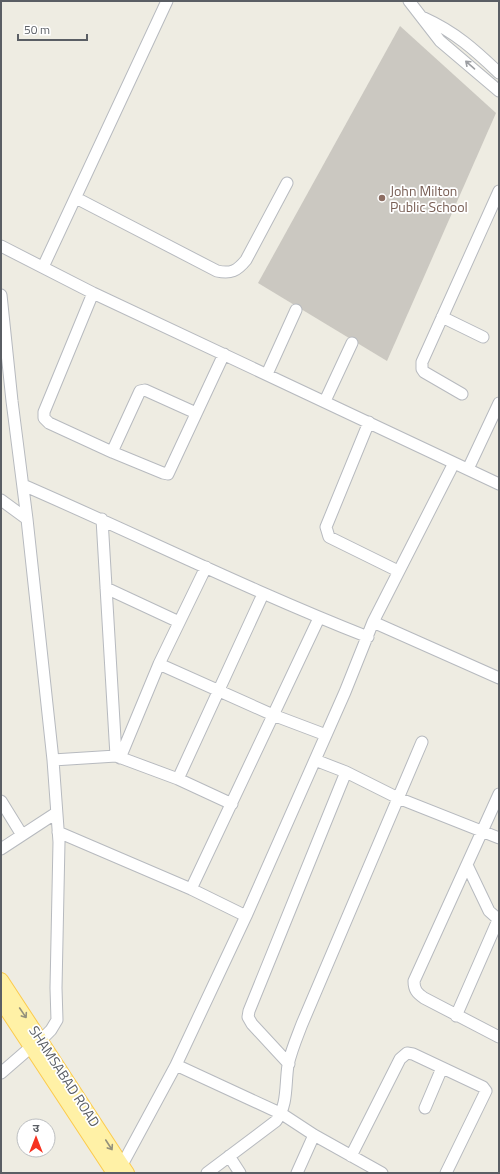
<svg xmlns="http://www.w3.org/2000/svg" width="500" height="1174" font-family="'Titillium Web','Noto Sans Devanagari',sans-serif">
	<rect width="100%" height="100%" fill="#eeece2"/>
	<path fill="#cbc8c1" d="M400,26L496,113L387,361L258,283Z"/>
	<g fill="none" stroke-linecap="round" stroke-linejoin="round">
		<g stroke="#b7babf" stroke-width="13">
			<path id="minor" d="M409,1L440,41L499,91
				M424,18C455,32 475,50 499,73
				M76,198L217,271C231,274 237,271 246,260L287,183
				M1,246L93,293L499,484
				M43,267L167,1
				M93,293L44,412V418L49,423L112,452L163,473L168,474L224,354
				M1,295L12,401L27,519L53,760L59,842L56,988L57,1020L51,1030L41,1040
				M442,317L483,337
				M267,374L296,310
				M462,394L424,372L422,369V362L499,191
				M325,401L352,343
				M369,422L326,527L329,537L398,571
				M112,452L140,391L145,390L196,413
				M468,469L499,403
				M23,485C138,535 251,591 368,637
				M1,500L27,519
				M102,519L116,756
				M106,588L179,622
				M373,622L499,678
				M159,664L273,715L326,735
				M120,758L159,664L206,567
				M53,760L116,756L178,779L232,804
				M346,772L398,798L499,838
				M178,779L263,594
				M499,794L414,981C414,990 417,993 424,998L499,1037
				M1,801L22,835
				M58,832L191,889L246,916
				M1,849L56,813
				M467,865L489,911L499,920
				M191,889L319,618
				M456,1016L498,920
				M289,1064L252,1024L248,1017L249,1011L346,772L315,760
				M176,1065L282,1114L314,1135L382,1173
				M1,1073L31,1047
				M425,1108L442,1068
				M229,1156L240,1173
				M351,1156L400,1059L407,1053L413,1054L483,1087L486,1091L446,1173
				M122,1165L176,1065L246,916L345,692L373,622L454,463
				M207,1173L276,1121C288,1105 285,1085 288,1065C291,1051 297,1037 302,1024L422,742
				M297,1173L314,1135"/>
		</g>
		<g stroke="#fccb4d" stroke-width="16">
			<path id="major" d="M1,980L127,1173
				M1,1001L114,1173"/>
		</g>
		<use href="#minor" stroke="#fff" stroke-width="11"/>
		<use href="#major" stroke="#fff1a6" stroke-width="14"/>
	</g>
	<defs><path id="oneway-shaft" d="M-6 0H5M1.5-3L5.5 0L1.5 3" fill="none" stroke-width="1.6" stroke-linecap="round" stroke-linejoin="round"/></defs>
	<use stroke="#9c9ea2" href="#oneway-shaft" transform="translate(470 65) rotate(-139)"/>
	<g stroke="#94917b">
		<use href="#oneway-shaft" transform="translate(23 1013) rotate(56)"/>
		<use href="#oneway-shaft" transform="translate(109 1145) rotate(57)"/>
	</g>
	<circle fill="#8d6e63" stroke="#fff" stroke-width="1.5" cx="382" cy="198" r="4"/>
	<g text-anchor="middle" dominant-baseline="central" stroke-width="3.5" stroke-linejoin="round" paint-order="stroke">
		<g font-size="14" fill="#785e54" stroke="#fff" text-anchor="start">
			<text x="390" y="190">John Milton<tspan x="390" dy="16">Public School</tspan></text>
		</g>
		<g font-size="14" fill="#5a5e64" stroke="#fff">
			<text transform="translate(65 1076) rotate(57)">SHAMSABAD ROAD</text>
		</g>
	</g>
	<rect width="500" height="1174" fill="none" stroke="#5a5e64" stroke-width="4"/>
	<g transform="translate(36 1138)"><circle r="19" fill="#ffffff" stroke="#bdbfc1"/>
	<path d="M0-3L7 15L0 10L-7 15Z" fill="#f63120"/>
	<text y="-6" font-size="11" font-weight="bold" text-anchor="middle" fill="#5a5e64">उ</text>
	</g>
	<path d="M18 34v6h69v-6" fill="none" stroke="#5a5e64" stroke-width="2"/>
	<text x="24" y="34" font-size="12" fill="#5a5e64" stroke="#ffffff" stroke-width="3" paint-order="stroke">50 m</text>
</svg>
